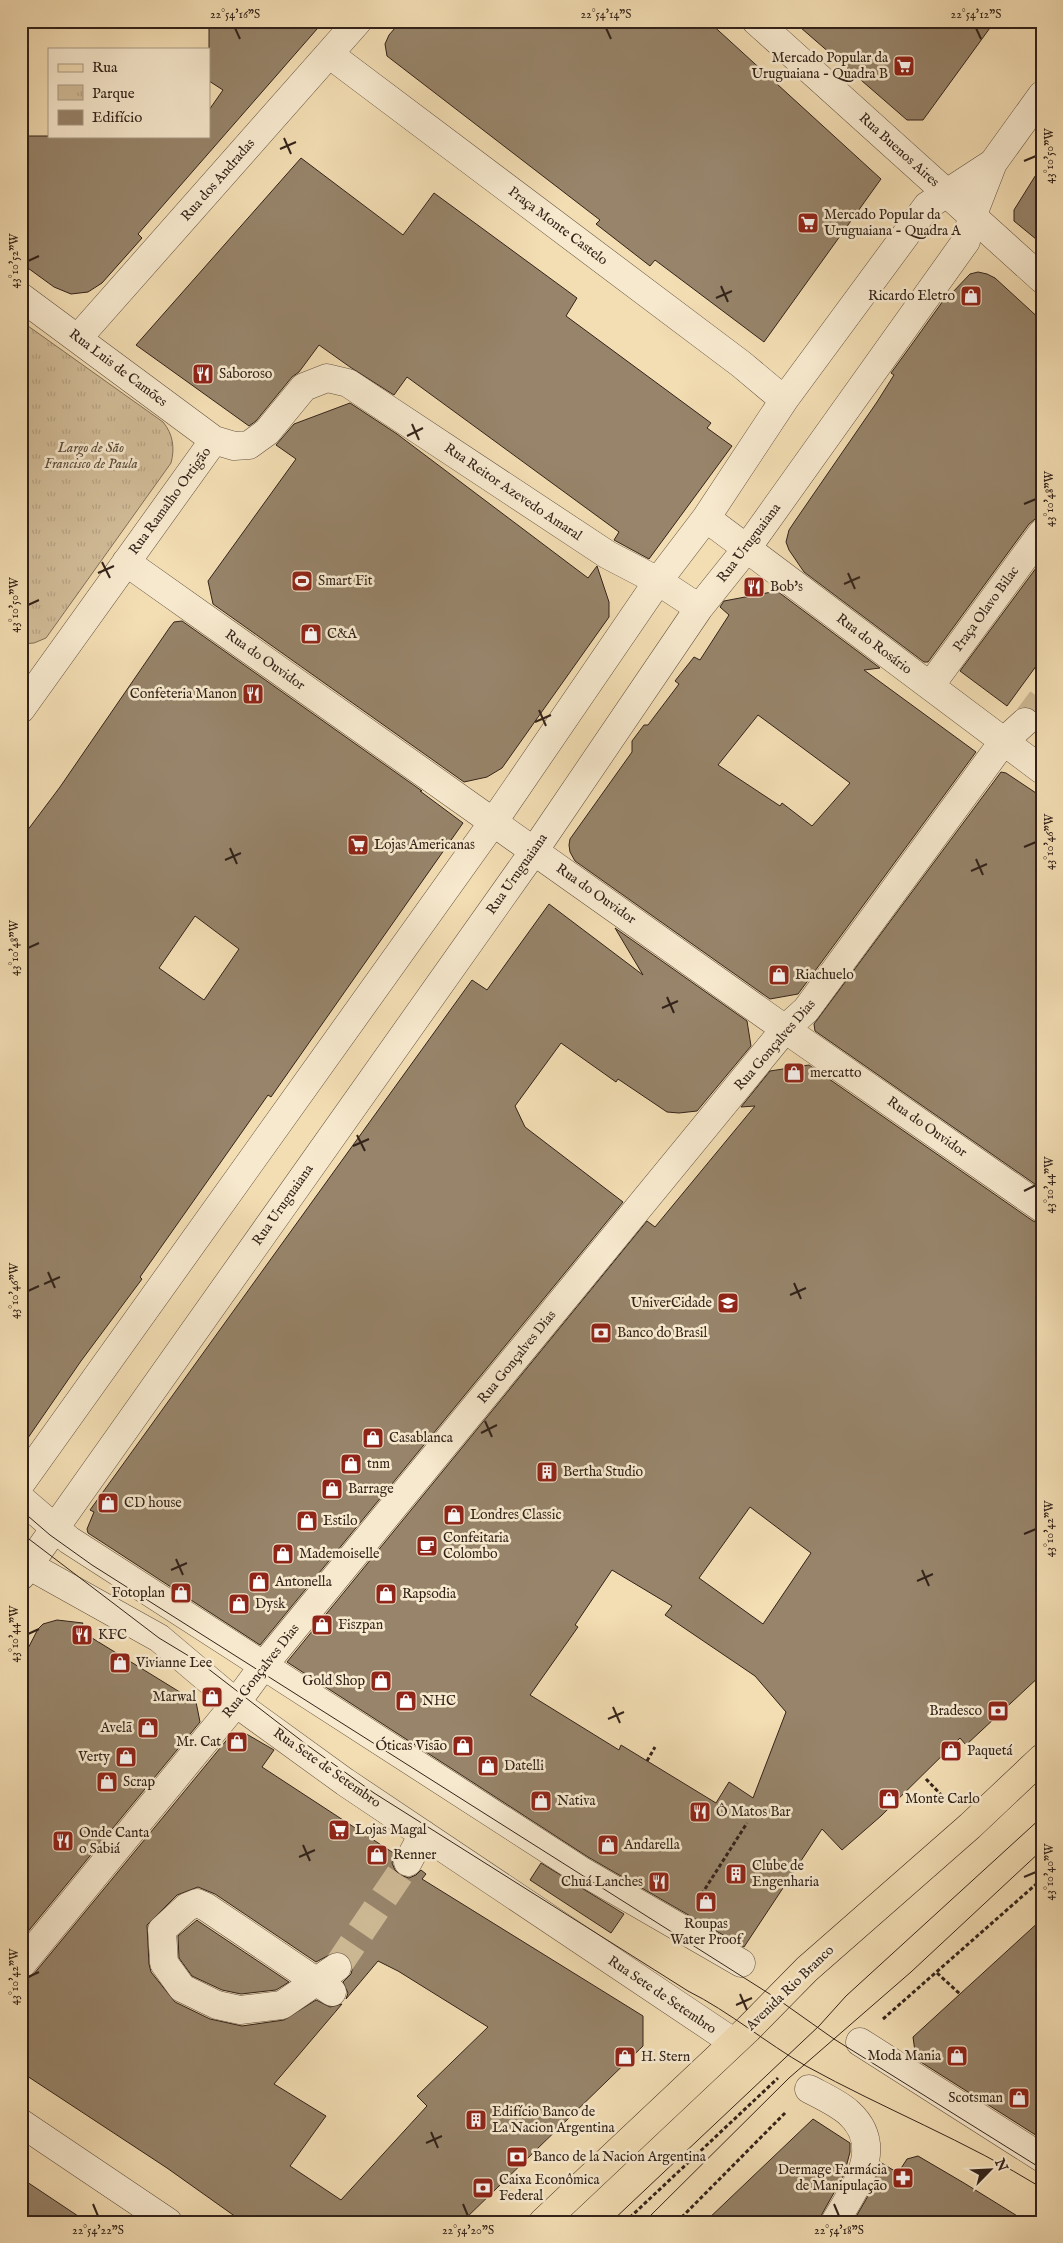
<svg xmlns="http://www.w3.org/2000/svg" width="1063" height="2243" font-family="'IM FELL English',serif">
	<defs>
		<pattern id="park-tufts" width="24" height="20" patternUnits="userSpaceOnUse" patternTransform="scale(1.25)"><rect width="24" height="20" fill="#d2bd99"/><path d="M3 7l-1-3M5 7V3M7 7l1-3M15 17l-1-3M17 17v-4M19 17l1-3" fill="none" stroke="#b5a283"/></pattern>
	</defs>
	<rect width="100%" height="100%" fill="#f3ddb3"/>
	<filter id="stains"><feTurbulence type="fractalNoise" baseFrequency=".004" numOctaves="4"/><feColorMatrix values="0 0 0 0 .2 0 0 0 0 .09 0 0 0 0 .02 0 0 0 .5 -.17"/></filter>
	<radialGradient id="worn" r=".72"><stop offset=".6" stop-color="#630" stop-opacity="0"/><stop offset="1" stop-color="#630" stop-opacity=".3"/></radialGradient>
	<path fill="url(#park-tufts)" stroke="#82705a" d="M21,321L163,422C173,434 175,448 171,463L46,638L34,643L21,644Z"/>
	<path fill="#97846a" stroke="#33231a" fill-rule="evenodd" d="M209,21H324L138,234L142,238L102,283L88,292L71,294L54,287L21,263V136H209V110L223,90L209,81Z
		M401,21H708L881,179L764,342L655,260L650,266L596,224L600,220L387,56L385,44L389,35Z
		M793,21H995L923,120H907Z
		M301,158L403,235L434,193L577,298L566,316L711,423L707,428L732,446L649,559L614,540L619,532L407,377L394,395L350,367L319,345L299,372L292,377L256,421L249,426L136,345Z
		M1042,165V244L1014,221V210Z
		M978,272L987,274L995,278L1042,321V518L1035,519L1029,524L928,662H924L804,572L789,550L786,542L789,530L795,521L877,402L894,375L891,373L907,351L948,294H951L970,274Z
		M350,403L397,434L588,578L597,566L609,602V617L502,768L487,777L464,782L213,604L208,581L296,459L276,445L294,424Z
		M1042,560V658L1007,706L960,671Z
		M777,591L880,668L864,670L976,752L798,994L770,999L575,861L570,852L569,845L570,839L632,752V741L644,725H648L679,684L675,681L694,657L700,660L729,615L720,607L724,601ZM758,715L850,783L812,826L782,803L780,806L718,765Z
		M182,621L422,791H420L463,823L271,1097L268,1095L140,1277L142,1279L81,1361L21,1448V839L60,787L170,627L174,622ZM195,916L239,949L204,1000L159,968Z
		M1001,772L1006,773L1042,797V1189L815,1031L814,1024Z
		M549,904L643,975L615,928L747,1021L751,1046L697,1111L679,1113L667,1112L618,1079L616,1082L561,1043L515,1106L525,1127L623,1202L260,1645L88,1533L87,1529L94,1512L90,1510L472,980L487,990Z
		M809,1065L1033,1221L1042,1223V1674L966,1745L960,1738L881,1816L842,1850L822,1829L744,1947L588,1857L287,1662L647,1221L655,1227L755,1106L741,1107L770,1071ZM750,1507L811,1553L763,1624L699,1578ZM612,1570L672,1606L665,1615L755,1676L786,1712L753,1798L729,1782L716,1803L621,1745L619,1750L530,1695L578,1627L575,1625Z
		M57,1620L83,1623L79,1630L196,1702L200,1722L21,1940V1662L38,1629L43,1624Z
		M243,1732L274,1750L262,1767L395,1854L392,1863L395,1870L400,1875L409,1878L416,1875L421,1870L426,1874L422,1879L643,2016V2046L462,2222H243L167,2168L21,2072V1980L27,1979L33,1975L230,1736ZM198,1887L215,1894L316,1962L335,1952L344,1953L350,1959L353,1966L351,1974L343,1982L348,1993L346,1999L378,1961L398,1971L488,2027L417,2096L427,2106L341,2200L290,2166L326,2116L274,2084L342,2004L330,2007L316,2000L284,2020L242,2026L210,2019L175,2002L151,1972L149,1964L147,1925L177,1895Z
		M541,1863L624,1914L611,1933L530,1880Z
		M1042,1919V2139L916,2059L913,2037Z
		M197,1920L198,1921L289,1982L276,1990L241,1994L222,1990L192,1976L179,1958L178,1936Z
		M813,2119L850,2143V2152L844,2175L822,2214L819,2222H705Z
		M918,2156L964,2183L1027,2222H853L872,2189L880,2162L898,2173L907,2159Z
		M21,2178L87,2222H21Z"/>
	<g fill="none" stroke-linecap="round" stroke-linejoin="round">
		<path stroke="#cdb894" stroke-width="28" stroke-dasharray="28 14" stroke-linecap="butt" d="M1025,722L1042,699
			M337,1967L408,1862"/>
		<g stroke="#635240" stroke-width="29">
			<path id="minor" d="M756,21L1042,279
				M329,54L741,364L784,400
				M21,297L214,440L234,446L249,445L267,432L304,387L327,378L348,383L608,555L658,581L699,608
				M78,338L358,21
				M706,518L1042,770
				M126,562L785,1029L1042,1208
				M930,686L1042,533
				M21,709L214,440
				M21,1483L494,821L658,581L706,518L784,400L927,206L993,163
				M21,1499L69,1540L580,1870L741,1963
				M21,1561L159,1638L236,1703L345,1782L733,2042
				M21,1576L534,851L699,608L747,548L966,241L972,217L993,163L1042,95
				M408,1862L423,1834
				M21,1965L236,1703L263,1666L785,1029L806,1010L1003,742L1025,722
				M332,1992L206,1907L197,1903L187,1907L162,1930L164,1963L182,1988L217,2005L240,2010L282,2005L337,1967
				M860,2042L1042,2158
				M809,2089C822,2096 838,2103 849,2113C886,2147 855,2188 835,2222
				M21,2123L168,2222"/>
		</g>
		<g stroke="#33231a" stroke-width="29">
			<path id="major" d="M543,2222L748,2029L807,1969L970,1826L1042,1758"/>
		</g>
		<path stroke="#33231a" stroke-width="3" stroke-dasharray="4 2.5" stroke-linecap="butt" d="M647,1761L655,1747
			M926,1779L948,1802
			M698,1900L747,1823
			M937,1973L960,1994
			M883,2019L1042,1879
			M625,2222L778,2078
			M677,2222L786,2112"/>
		<use href="#minor" stroke="#f7e9ce" stroke-width="28"/>
		<use href="#major" stroke="#f3ddb3" stroke-width="28"/>
		<path stroke="#33231a" stroke-width="1" d="M21,1510L50,1535L92,1565L776,1998L834,2039L1042,2169
			M21,1533L159,1638L202,1664L307,1745L374,1793L688,1991C730,2012 766,2043 806,2066C884,2109 966,2141 1042,2188
			M611,2222L819,2026L846,1996L1042,1817
			M644,2222L789,2078L911,1972L1042,1850"/>
	</g>
	<path fill="none" stroke="#33231a" stroke-width="2" d="M235,28L240,39M606,28L611,39M976,28L981,39M284,138L291,154M280,149L296,142M1024,161L1036,156M28,261L39,256M721,286L728,302M716,298L732,291M412,424L419,440M407,436L423,428M1024,504L1036,499M102,562L110,578M98,573L114,566M848,573L855,589M844,584L860,577M28,605L39,600M539,710L546,726M535,722L551,715M1024,847L1036,842M230,848L237,864M976,859L983,875M225,860L241,853M971,871L987,864M28,948L39,943M667,997L674,1013M662,1008L678,1001M357,1135L365,1151M353,1146L369,1139M1024,1191L1036,1185M48,1272L55,1288M794,1283L801,1299M44,1284L60,1277M28,1291L39,1286M790,1295L806,1288M485,1421L492,1437M481,1433L497,1425M1024,1534L1036,1529M176,1559L183,1575M171,1570L187,1563M922,1570L929,1586M917,1581L933,1574M28,1634L39,1629M613,1707L620,1723M608,1719L624,1712M303,1845L310,1861M299,1857L315,1850M1024,1877L1036,1872M28,1977L39,1972M740,1994L747,2010M736,2005L752,1998M431,2132L438,2148M426,2143L442,2136M93,2204L98,2216M463,2204L468,2216M834,2204L839,2216"/>
	<defs>
		<g id="supermarket-square" transform="scale(1.125)"><rect x="-9" y="-9" width="18" height="18" rx="4" fill="#8f2418" stroke="#f7e9ce"/><path d="M-6-5.5h2.5l.6 2H6L4.5 2H-2.5L-4.4-4H-6ZM-1.5 3.2a1.3 1.3 0 1 0 .1 0ZM3 3.2a1.3 1.3 0 1 0 .1 0Z" fill="#fff"/></g>
		<g id="shop-square" transform="scale(1.125)"><rect x="-9" y="-9" width="18" height="18" rx="4" fill="#8f2418" stroke="#f7e9ce"/><path d="M-5-2.5h2.3a2.7 3.5 0 0 1 5.4 0H5L5.5 6h-11ZM-1.5-2.5h3a1.5 2.3 0 0 0-3 0Z" fill="#fff"/></g>
		<g id="restaurant-square" transform="scale(1.125)"><rect x="-9" y="-9" width="18" height="18" rx="4" fill="#8f2418" stroke="#f7e9ce"/><path d="M-5-6h1v4h1v-4h1v4h1v-4h1v5L-1.5 .5V6h-2V.5L-5-1ZM5-6V6H3V1.5H1.5Q1.5-4 5-6Z" fill="#fff"/></g>
		<g id="stadium-square" transform="scale(1.125)"><rect x="-9" y="-9" width="18" height="18" rx="4" fill="#8f2418" stroke="#f7e9ce"/><path d="M0-5a6.5 5 0 1 0 0 10a6.5 5 0 1 0 0-10ZM-3.5-1.8h7v3.6h-7Z" fill="#fff"/></g>
		<g id="university-square" transform="scale(1.125)"><rect x="-9" y="-9" width="18" height="18" rx="4" fill="#8f2418" stroke="#f7e9ce"/><path d="M0-5L7-2L0 1L-7-2ZM-4 1L0 2.5L4 1V4Q0 6-4 4Z" fill="#fff"/></g>
		<g id="bank-square" transform="scale(1.125)"><rect x="-9" y="-9" width="18" height="18" rx="4" fill="#8f2418" stroke="#f7e9ce"/><path d="M-6-4H6V4H-6ZM0-2.3a2.3 2.3 0 1 0 0 4.6a2.3 2.3 0 1 0 0-4.6Z" fill="#fff"/></g>
		<g id="building-square" transform="scale(1.125)"><rect x="-9" y="-9" width="18" height="18" rx="4" fill="#8f2418" stroke="#f7e9ce"/><path d="M-4-6H4V6H1V3H-1V6H-4ZM-2.5-4.3h1.7v1.8h-1.7ZM.8-4.3h1.7v1.8H.8ZM-2.5-1h1.7V.8h-1.7ZM.8-1h1.7V.8H.8Z" fill="#fff"/></g>
		<g id="cafe-square" transform="scale(1.125)"><rect x="-9" y="-9" width="18" height="18" rx="4" fill="#8f2418" stroke="#f7e9ce"/><path d="M-5.5-4.5H6V0H3Q3 3.5 0 3.5H-2.5Q-5.5 3.5-5.5 0ZM3-3.2v2h1.7v-2ZM-6 4.5H4V6H-6Z" fill="#fff"/></g>
		<g id="pharmacy-square" transform="scale(1.125)"><rect x="-9" y="-9" width="18" height="18" rx="4" fill="#8f2418" stroke="#f7e9ce"/><path d="M-2-6h4v4h4v4h-4v4h-4v-4h-4v-4h4Z" fill="#fff"/></g>
	</defs>
	<g fill-rule="evenodd">
		<use href="#supermarket-square" x="904" y="66"/>
		<use href="#supermarket-square" x="808" y="223"/>
		<use href="#shop-square" x="971" y="296"/>
		<use href="#restaurant-square" x="203" y="374"/>
		<use href="#stadium-square" x="302" y="581"/>
		<use href="#restaurant-square" x="754" y="587"/>
		<use href="#shop-square" x="311" y="634"/>
		<use href="#restaurant-square" x="253" y="694"/>
		<use href="#supermarket-square" x="358" y="845"/>
		<use href="#shop-square" x="779" y="975"/>
		<use href="#shop-square" x="794" y="1073"/>
		<use href="#university-square" x="728" y="1303"/>
		<use href="#bank-square" x="601" y="1333"/>
		<use href="#shop-square" x="373" y="1438"/>
		<use href="#shop-square" x="351" y="1464"/>
		<use href="#building-square" x="547" y="1472"/>
		<use href="#shop-square" x="332" y="1489"/>
		<use href="#shop-square" x="108" y="1503"/>
		<use href="#shop-square" x="454" y="1515"/>
		<use href="#shop-square" x="307" y="1521"/>
		<use href="#cafe-square" x="427" y="1546"/>
		<use href="#shop-square" x="283" y="1554"/>
		<use href="#shop-square" x="259" y="1582"/>
		<use href="#shop-square" x="181" y="1593"/>
		<use href="#shop-square" x="386" y="1594"/>
		<use href="#shop-square" x="239" y="1604"/>
		<use href="#shop-square" x="322" y="1625"/>
		<use href="#restaurant-square" x="82" y="1635"/>
		<use href="#shop-square" x="120" y="1663"/>
		<use href="#shop-square" x="381" y="1681"/>
		<use href="#shop-square" x="212" y="1697"/>
		<use href="#shop-square" x="406" y="1701"/>
		<use href="#bank-square" x="998" y="1711"/>
		<use href="#shop-square" x="148" y="1728"/>
		<use href="#shop-square" x="237" y="1742"/>
		<use href="#shop-square" x="463" y="1746"/>
		<use href="#shop-square" x="951" y="1751"/>
		<use href="#shop-square" x="126" y="1757"/>
		<use href="#shop-square" x="488" y="1766"/>
		<use href="#shop-square" x="107" y="1782"/>
		<use href="#shop-square" x="889" y="1799"/>
		<use href="#shop-square" x="541" y="1801"/>
		<use href="#restaurant-square" x="700" y="1812"/>
		<use href="#supermarket-square" x="339" y="1830"/>
		<use href="#restaurant-square" x="63" y="1841"/>
		<use href="#shop-square" x="608" y="1845"/>
		<use href="#shop-square" x="377" y="1855"/>
		<use href="#building-square" x="736" y="1874"/>
		<use href="#restaurant-square" x="659" y="1882"/>
		<use href="#shop-square" x="706" y="1902"/>
		<use href="#shop-square" x="957" y="2056"/>
		<use href="#shop-square" x="625" y="2057"/>
		<use href="#shop-square" x="1019" y="2098"/>
		<use href="#building-square" x="476" y="2120"/>
		<use href="#bank-square" x="517" y="2157"/>
		<use href="#pharmacy-square" x="903" y="2178"/>
		<use href="#bank-square" x="483" y="2188"/>
	</g>
	<g text-anchor="middle" dominant-baseline="central" stroke-width="5" stroke-linejoin="round" paint-order="stroke">
		<g font-size="14" fill="#33231a" stroke="#f7e9ce" text-anchor="start">
			<text x="888" y="58" text-anchor="end">Mercado Popular da<tspan x="888" dy="16">Uruguaiana - Quadra B</tspan></text>
			<text x="824" y="215">Mercado Popular da<tspan x="824" dy="16">Uruguaiana - Quadra A</tspan></text>
			<text x="955" y="296" text-anchor="end">Ricardo Eletro</text>
			<text x="219" y="374">Saboroso</text>
			<text x="318" y="581">Smart Fit</text>
			<text x="770" y="587">Bob's</text>
			<text x="327" y="634">C&amp;A</text>
			<text x="237" y="694" text-anchor="end">Confeteria Manon</text>
			<text x="374" y="845">Lojas Americanas</text>
			<text x="795" y="975">Riachuelo</text>
			<text x="810" y="1073">mercatto</text>
			<text x="712" y="1303" text-anchor="end">UniverCidade</text>
			<text x="617" y="1333">Banco do Brasil</text>
			<text x="389" y="1438">Casablanca</text>
			<text x="367" y="1464">tnm</text>
			<text x="563" y="1472">Bertha Studio</text>
			<text x="348" y="1489">Barrage</text>
			<text x="124" y="1503">CD house</text>
			<text x="470" y="1515">Londres Classic</text>
			<text x="323" y="1521">Estilo</text>
			<text x="443" y="1538">Confeitaria<tspan x="443" dy="16">Colombo</tspan></text>
			<text x="299" y="1554">Mademoiselle</text>
			<text x="275" y="1582">Antonella</text>
			<text x="165" y="1593" text-anchor="end">Fotoplan</text>
			<text x="402" y="1594">Rapsodia</text>
			<text x="255" y="1604">Dysk</text>
			<text x="338" y="1625">Fiszpan</text>
			<text x="98" y="1635">KFC</text>
			<text x="136" y="1663">Vivianne Lee</text>
			<text x="365" y="1681" text-anchor="end">Gold Shop</text>
			<text x="196" y="1697" text-anchor="end">Marwal</text>
			<text x="422" y="1701">NHC</text>
			<text x="982" y="1711" text-anchor="end">Bradesco</text>
			<text x="132" y="1728" text-anchor="end">Avelã</text>
			<text x="221" y="1742" text-anchor="end">Mr. Cat</text>
			<text x="447" y="1746" text-anchor="end">Óticas Visão</text>
			<text x="967" y="1751">Paquetá</text>
			<text x="110" y="1757" text-anchor="end">Verty</text>
			<text x="504" y="1766">Datelli</text>
			<text x="123" y="1782">Scrap</text>
			<text x="905" y="1799">Monte Carlo</text>
			<text x="557" y="1801">Nativa</text>
			<text x="716" y="1812">Ô Matos Bar</text>
			<text x="355" y="1830">Lojas Magal</text>
			<text x="79" y="1833">Onde Canta<tspan x="79" dy="16">o Sabiá</tspan></text>
			<text x="624" y="1845">Andarella</text>
			<text x="393" y="1855">Renner</text>
			<text x="752" y="1866">Clube de<tspan x="752" dy="16">Engenharia</tspan></text>
			<text x="643" y="1882" text-anchor="end">Chuá Lanches</text>
			<text x="706" y="1924" text-anchor="middle">Roupas<tspan x="706" dy="16">Water Proof</tspan></text>
			<text x="941" y="2056" text-anchor="end">Moda Mania</text>
			<text x="641" y="2057">H. Stern</text>
			<text x="1003" y="2098" text-anchor="end">Scotsman</text>
			<text x="492" y="2112">Edifício Banco de<tspan x="492" dy="16">La Nacion Argentina</tspan></text>
			<text x="533" y="2157">Banco de la Nacion Argentina</text>
			<text x="887" y="2170" text-anchor="end">Dermage Farmácia<tspan x="887" dy="16">de Manipulação</tspan></text>
			<text x="499" y="2180">Caixa Econômica<tspan x="499" dy="16">Federal</tspan></text>
		</g>
		<g font-size="14" fill="#33231a" stroke="#f7e9ce">
			<text transform="translate(899 150) rotate(42)">Rua Buenos Aires</text>
			<text transform="translate(218 180) rotate(-49)">Rua dos Andradas</text>
			<text transform="translate(558 226) rotate(37)">Praça Monte Castelo</text>
			<text transform="translate(118 368) rotate(37)">Rua Luis de Camões</text>
			<text transform="translate(513 492) rotate(34)">Rua Reitor Azevedo Amaral</text>
			<text transform="translate(170 501) rotate(-54)">Rua Ramalho Ortigão</text>
			<text transform="translate(749 543) rotate(-53)">Rua Uruguaiana</text>
			<text transform="translate(986 609) rotate(-54)">Praça Olavo Bilac</text>
			<text transform="translate(874 644) rotate(37)">Rua do Rosário</text>
			<text transform="translate(265 660) rotate(35)">Rua do Ouvidor</text>
			<text transform="translate(517 874) rotate(-55)">Rua Uruguaiana</text>
			<text transform="translate(596 894) rotate(35)">Rua do Ouvidor</text>
			<text transform="translate(775 1045) rotate(-49)">Rua Gonçalves Dias</text>
			<text transform="translate(927 1127) rotate(35)">Rua do Ouvidor</text>
			<text transform="translate(283 1205) rotate(-55)">Rua Uruguaiana</text>
			<text transform="translate(517 1357) rotate(-51)">Rua Gonçalves Dias</text>
			<text transform="translate(261 1671) rotate(-52)">Rua Gonçalves Dias</text>
			<text transform="translate(327 1768) rotate(35)">Rua Sete de Setembro</text>
			<text transform="translate(790 1988) rotate(-44)">Avenida Rio Branco</text>
			<text transform="translate(662 1995) rotate(34)">Rua Sete de Setembro</text>
		</g>
		<g font-size="14" font-style="italic" fill="#5b4a3a" stroke="#f7e9ce">
			<text x="91" y="448">Largo de São<tspan x="91" dy="16">Francisco de Paula</tspan></text>
		</g>
	</g>
	<rect width="1063" height="2243" fill="none" stroke="#f3ddb3" stroke-width="55"/>
	<rect x="48" y="48" width="162" height="90" fill="#f7e9ce" stroke="#a99a86"/>
	<rect x="58" y="64" width="25" height="8" fill="#f3ddb3" stroke="#a99a86"/>
	<text x="92" y="72" font-size="15" fill="#33231a">Rua</text>
	<rect x="58" y="85" width="25" height="15" fill="url(#park-tufts)" stroke="#a99a86"/>
	<text x="92" y="98" font-size="15" fill="#33231a">Parque</text>
	<rect x="58" y="110" width="25" height="15" fill="#97846a" stroke="#a99a86"/>
	<text x="92" y="122" font-size="15" fill="#33231a">Edifício</text>
	<g transform="translate(990 2170) rotate(66)" stroke="#f7e9ce" stroke-width="4" paint-order="stroke">
	<path d="M0-4L9 19L0 12L-9 19Z" fill="#33231a"/>
	<text y="-8" font-size="14" font-weight="bold" text-anchor="middle" fill="#33231a">N</text>
	</g>
	<rect x="28" y="28" width="1008" height="2188" fill="none" stroke="#33231a" stroke-width="2"/>
	<g font-size="12" text-anchor="middle" fill="#33231a">
		<text x="235" y="18">22°54'16"S</text>
		<text x="606" y="18">22°54'14"S</text>
		<text x="976" y="18">22°54'12"S</text>
		<text transform="translate(1049 156) rotate(-90)" y="4">43°10'50"W</text>
		<text transform="translate(14 261) rotate(-90)" y="4">43°10'52"W</text>
		<text transform="translate(1049 499) rotate(-90)" y="4">43°10'48"W</text>
		<text transform="translate(14 605) rotate(-90)" y="4">43°10'50"W</text>
		<text transform="translate(1049 842) rotate(-90)" y="4">43°10'46"W</text>
		<text transform="translate(14 948) rotate(-90)" y="4">43°10'48"W</text>
		<text transform="translate(1049 1185) rotate(-90)" y="4">43°10'44"W</text>
		<text transform="translate(14 1291) rotate(-90)" y="4">43°10'46"W</text>
		<text transform="translate(1049 1529) rotate(-90)" y="4">43°10'42"W</text>
		<text transform="translate(14 1634) rotate(-90)" y="4">43°10'44"W</text>
		<text transform="translate(1049 1872) rotate(-90)" y="4">43°10'40"W</text>
		<text transform="translate(14 1977) rotate(-90)" y="4">43°10'42"W</text>
		<text x="98" y="2234">22°54'22"S</text>
		<text x="468" y="2234">22°54'20"S</text>
		<text x="839" y="2234">22°54'18"S</text>
	</g>
	<rect width="100%" height="100%" filter="url(#stains)"/>
	<rect width="100%" height="100%" fill="url(#worn)"/>
</svg>
